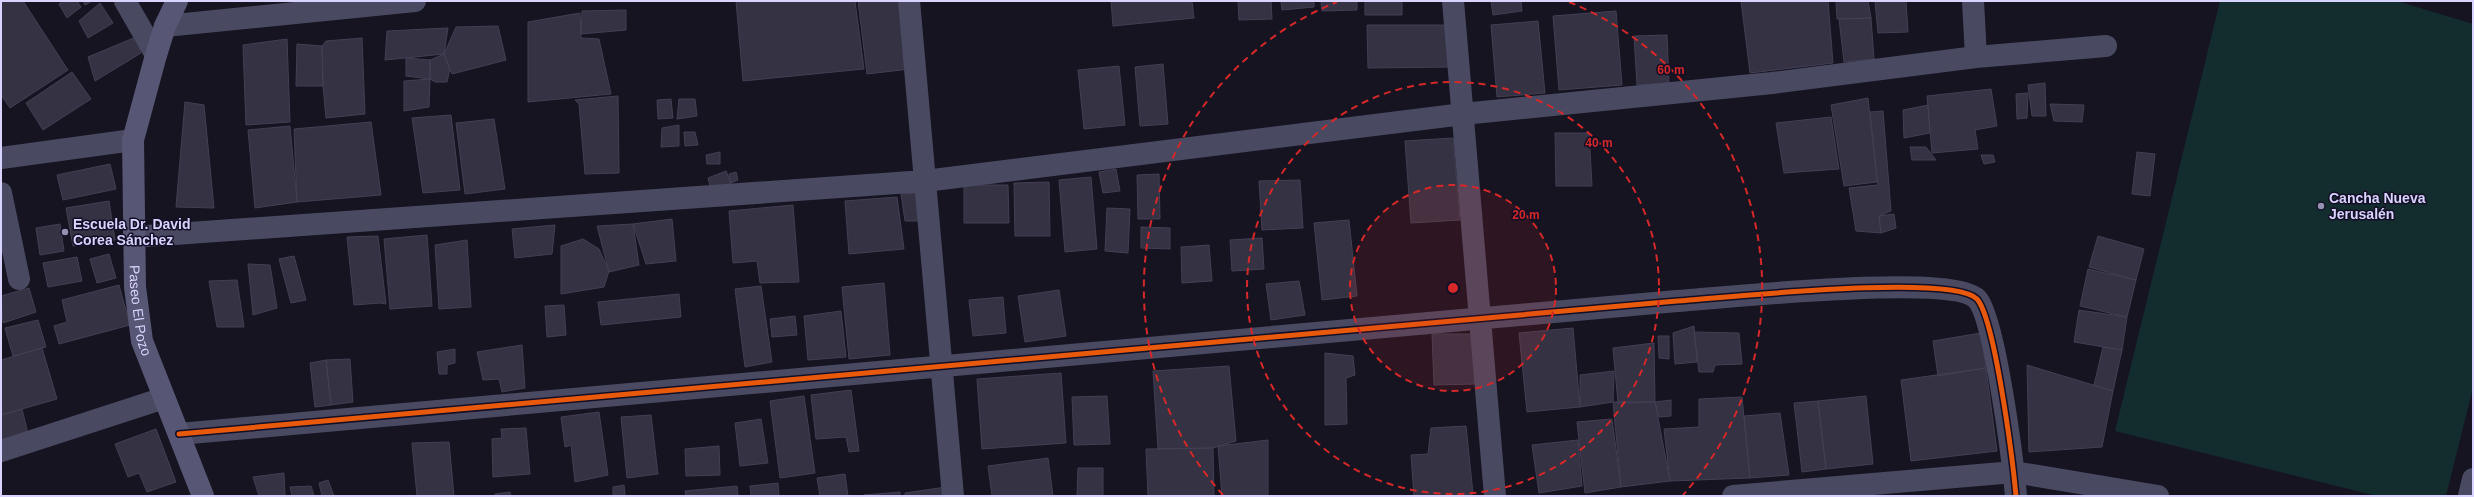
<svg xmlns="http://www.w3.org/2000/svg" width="2474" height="497" font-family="Helvetica,sans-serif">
	<rect width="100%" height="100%" fill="#161421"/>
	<path fill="#132c2d" d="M2220,1H2397L2473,24V388L2446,496H2377L2115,431Z"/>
	<path fill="#343243" stroke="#433f54" d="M1,1H23L68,70L10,108L1,95Z
		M63,1H77L81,7L67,18L59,4Z
		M83,1H92L85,5Z
		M736,1H855L864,69L743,81Z
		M858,1H902L910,69L867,74Z
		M1111,1H1192L1194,18L1113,26Z
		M1238,1H1271L1272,19L1239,20Z
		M1281,1H1314V7L1282,10Z
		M1321,1H1357V10L1322,11Z
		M1365,1H1402V15H1365Z
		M1491,1H1521L1522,11L1493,15Z
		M1741,1H1828L1833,63L1750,73Z
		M1836,1H1868L1871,18L1837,19Z
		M1875,1H1906L1908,32L1878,33Z
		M100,3L113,23L88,38L79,21Z
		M626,10V30L581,34L582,11Z
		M1616,11L1622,85L1559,90L1553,16Z
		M580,13L581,38L599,39L611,94L528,102V22Z
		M1871,18L1874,59L1844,62L1839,19Z
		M1538,21L1545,93L1497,97L1491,25Z
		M1367,25H1452L1453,67L1368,68Z
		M498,26L506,60L452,74L444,54L456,27Z
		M448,28L444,54L385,60L387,31Z
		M1667,35L1669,83L1637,85L1634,36Z
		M136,37L141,53L95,81L88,57Z
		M362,38L365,114L326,118L323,86L322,46L326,41Z
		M287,39L290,122L246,125L243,45Z
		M297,44L322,46L323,86H296Z
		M444,54L450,69L447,82H435L430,79V60Z
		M406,58L430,60V79L406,76Z
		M1163,64L1168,124L1140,126L1135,67Z
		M1119,66L1125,125L1084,129L1078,70Z
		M72,72L91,99L43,130L26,103Z
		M430,79L429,107L404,111V81Z
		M2045,83L2046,116H2032L2028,85Z
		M1991,89L1997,126L1975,130L1978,149L1932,153L1927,96Z
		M2028,93L2027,118L2017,119L2016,94Z
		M618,96L619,173L585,174L579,104L575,100Z
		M1868,98L1877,182L1844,186L1831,105Z
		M671,99L673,118L658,119L657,100Z
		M679,99H695L697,116L677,119Z
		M185,102L204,105L214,208L176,207Z
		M2050,104L2084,105L2082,122L2054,121Z
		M1928,105L1930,133L1904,138L1903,110Z
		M1883,111L1891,211L1879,216L1881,233L1856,231L1849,188L1878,185L1870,112Z
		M451,115L460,190L423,193L412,118Z
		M1831,117L1839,169L1784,173L1776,123Z
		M494,119L505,189L465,194L456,123Z
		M371,122L381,195L297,202L294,129Z
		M679,125V146L661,147L662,128Z
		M290,126L297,202L255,208L248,130Z
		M684,132H695L698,145L685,146Z
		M1555,133H1589L1592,186H1556Z
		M1453,138L1460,220L1411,223L1405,141Z
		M1910,147H1926L1936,160H1912Z
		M720,152V164H707L706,155Z
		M2137,152L2155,154L2150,196L2132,194Z
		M1981,155H1993L1995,162L1984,164Z
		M110,164L116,189L63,200L57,175Z
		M1116,169L1120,191L1103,193L1099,172Z
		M726,171L731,183L711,190L708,178Z
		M736,172L738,180L731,183L729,174Z
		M1159,174L1160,219H1138L1137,175Z
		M1091,177L1097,249L1065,252L1059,180Z
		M1300,180L1303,228L1262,230L1259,181Z
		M1049,182L1050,236H1015L1014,183Z
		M964,185H1008L1009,223H964Z
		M920,193L924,221H905L901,194Z
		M897,197L904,249L849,254L845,201Z
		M109,201L115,240L73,246L66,208Z
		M793,205L799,282L760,283L757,261L733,263L729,211Z
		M1107,208L1130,209L1128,253L1105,251Z
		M1894,214L1896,228L1881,233L1879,216Z
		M672,219L676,261L646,264L633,224Z
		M1349,220L1357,296L1322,300L1314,223Z
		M60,224L64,251L40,255L36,228Z
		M633,224L639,265L609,272L597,226Z
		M555,225L552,254L515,258L512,229Z
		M1141,227L1170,228V249L1141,248Z
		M427,235L432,306L390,309L384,239Z
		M378,236L386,304L380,303L354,305L347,237Z
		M2098,236L2144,249L2136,280L2089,267Z
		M1262,238L1264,269L1232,271L1230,240Z
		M583,239L599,249L609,271L604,287L561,294V246Z
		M467,240L471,307L439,309L435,245Z
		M1209,245L1212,281L1182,283L1181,247Z
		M109,254L116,278L97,283L90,259Z
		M294,256L306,300L291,303L279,259Z
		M77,257L82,281L48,287L43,263Z
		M248,264L270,265L277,308L253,315Z
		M2088,269L2136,280L2127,317L2080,306Z
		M237,280L244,327H217L209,281Z
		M1299,281L1305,315L1271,320L1266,284Z
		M884,283L890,355L849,359L842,287Z
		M119,285L130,325L59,344L54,326L67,322L62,300Z
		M761,286L772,362L745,367L735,289Z
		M29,288L36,312L3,323L1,296Z
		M1059,290L1066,336L1025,342L1018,296Z
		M679,294L681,317L601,325L598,302Z
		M1003,297L1006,333L973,336L969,300Z
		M564,305L566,335L547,337L545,306Z
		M2079,310L2127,317L2122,350L2074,342Z
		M841,311L846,357L808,360L804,316Z
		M795,316L797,335L772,337L770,319Z
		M38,320L46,347L13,356L5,328Z
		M1694,326L1697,362L1675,364L1673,333Z
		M1573,328L1580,407L1527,412L1519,333Z
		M1694,332L1739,333L1742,364L1715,365L1713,372H1699Z
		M1981,333L1986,368L1938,376L1933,341Z
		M1432,334H1474L1476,384L1434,385Z
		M1658,336H1669V359L1659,358Z
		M1654,343L1655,402L1618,403L1613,348Z
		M522,345L525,388L502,392L499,379L483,380L477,352Z
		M2103,347L2122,350L2113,391L2094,385Z
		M42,348L57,399L1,415V360Z
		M455,349V363L447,365V374H439L437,352Z
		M1325,353L1353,356L1355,375L1346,378L1347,424L1325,425Z
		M350,359L353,402L331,405L326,360Z
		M326,360L331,405L315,407L310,363Z
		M2027,365L2113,391L2102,447L2029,452Z
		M1229,366L1236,441L1213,448L1158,449L1153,371Z
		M1986,368L1997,451L1911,461L1901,380Z
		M1614,371L1613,402L1580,407V375Z
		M1061,373L1066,443L982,449L977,379Z
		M851,390L859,451L849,452L846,437L816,439L811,395Z
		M804,396L815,473L780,478L770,401Z
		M1107,396L1110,444L1074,445L1072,397Z
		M1866,396L1873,464L1826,469L1818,401Z
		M1742,397L1750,478L1670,481L1664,429L1699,427V399Z
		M1671,400V416L1659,417L1655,402Z
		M1818,401L1826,469L1802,472L1794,403Z
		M1613,402H1655L1670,481L1621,487Z
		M22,409L28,434L1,441V415Z
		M599,412L608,475L575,482L571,445L565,447L561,417Z
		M1780,413L1789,475L1750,478L1744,416Z
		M651,415L658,474L627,478L621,417Z
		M761,419L768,463L740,466L735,423Z
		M1612,419L1621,487L1585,493L1577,422Z
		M1466,426L1473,494L1460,496H1414L1411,455L1428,454L1431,428Z
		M526,428L530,474L493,477L492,439L502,438L501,429Z
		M156,429L176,482L147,492L139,473L128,477L115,444Z
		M1268,440V496H1222L1218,446Z
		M1578,440L1582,486L1539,493L1532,445Z
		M449,442L454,496H417L412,443Z
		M719,446L720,475L686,476L685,449Z
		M1213,448L1214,496H1148L1146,449Z
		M1048,458L1053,496H992L988,466Z
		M1078,468H1103V496H1077Z
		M284,473L285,496H259L253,477Z
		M845,474L848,496H820L817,478Z
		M328,480L334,496H322L319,483Z
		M778,483L779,496H751L750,486Z
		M624,485L625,495L613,496V487Z
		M311,486L314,496H292L290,487Z
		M737,486L738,496H686L685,491Z
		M946,487L947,496H905V493Z
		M510,492L511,496H495V494Z
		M900,492V496L864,495Z"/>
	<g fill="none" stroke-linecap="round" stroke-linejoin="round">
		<path stroke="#4a4962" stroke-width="22" d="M125,1L156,55
			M909,1L953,496
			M1453,1L1495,496
			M165,26L415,1
			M1976,57L2106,46
			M1,158L133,140
			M1,193L19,279
			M133,237L925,181L1463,114L1772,83L1976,57L1973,1
			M179,434C678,389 1177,342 1677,301C1723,298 1951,273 1977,299C1995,319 2013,463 2016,496
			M1,451L164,398
			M1733,496L2014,472L2158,496
			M2469,496L2473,479"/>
		<path stroke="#575674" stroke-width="22" id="s1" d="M177,1L165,26L156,55L133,140L135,287L142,341L203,496"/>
		<g stroke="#130f26" stroke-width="8">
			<path id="cycleway" d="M179,434C678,389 1177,342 1677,301C1723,298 1951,273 1977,299C1995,319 2013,463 2016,496"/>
		</g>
		<use href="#cycleway" stroke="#e8590c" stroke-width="5"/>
	</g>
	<circle cx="1453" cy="288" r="103" fill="#d62828" fill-opacity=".12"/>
	<g fill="none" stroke="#d62828" stroke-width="2" stroke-dasharray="7 5">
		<circle cx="1453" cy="288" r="103"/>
		<circle cx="1453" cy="288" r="206"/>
		<path d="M1223 495A309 309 0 0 1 1337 2M1569 2A309 309 0 0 1 1683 495"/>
	</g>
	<g fill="#9591b1" stroke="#130f26" stroke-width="1.5">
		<circle cx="2321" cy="206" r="4"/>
		<circle cx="65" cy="232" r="4"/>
	</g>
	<g text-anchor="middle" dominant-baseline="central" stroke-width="3" stroke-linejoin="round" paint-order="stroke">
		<g font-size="14" font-weight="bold" fill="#d9d4ff" stroke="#130f26" text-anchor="start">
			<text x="2329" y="198">Cancha Nueva<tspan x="2329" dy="16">Jerusalén</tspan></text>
			<text x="73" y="224">Escuela Dr. David<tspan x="73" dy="16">Corea Sánchez</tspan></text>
		</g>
		<g font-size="14" fill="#d9d4ff" stroke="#130f26">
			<text stroke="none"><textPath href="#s1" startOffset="317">Paseo El Pozo</textPath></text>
		</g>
	</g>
	<circle cx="1453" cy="288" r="6" fill="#d62828" stroke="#130f26" stroke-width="2"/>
	<g font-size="12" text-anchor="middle" font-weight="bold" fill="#d62828" stroke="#130f26" stroke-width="3" stroke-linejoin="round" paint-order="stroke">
		<text x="1671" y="74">60 m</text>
		<text x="1599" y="147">40 m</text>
		<text x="1526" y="219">20 m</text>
	</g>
	<rect width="2474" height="497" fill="none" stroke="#d9d4ff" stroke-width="4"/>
</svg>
